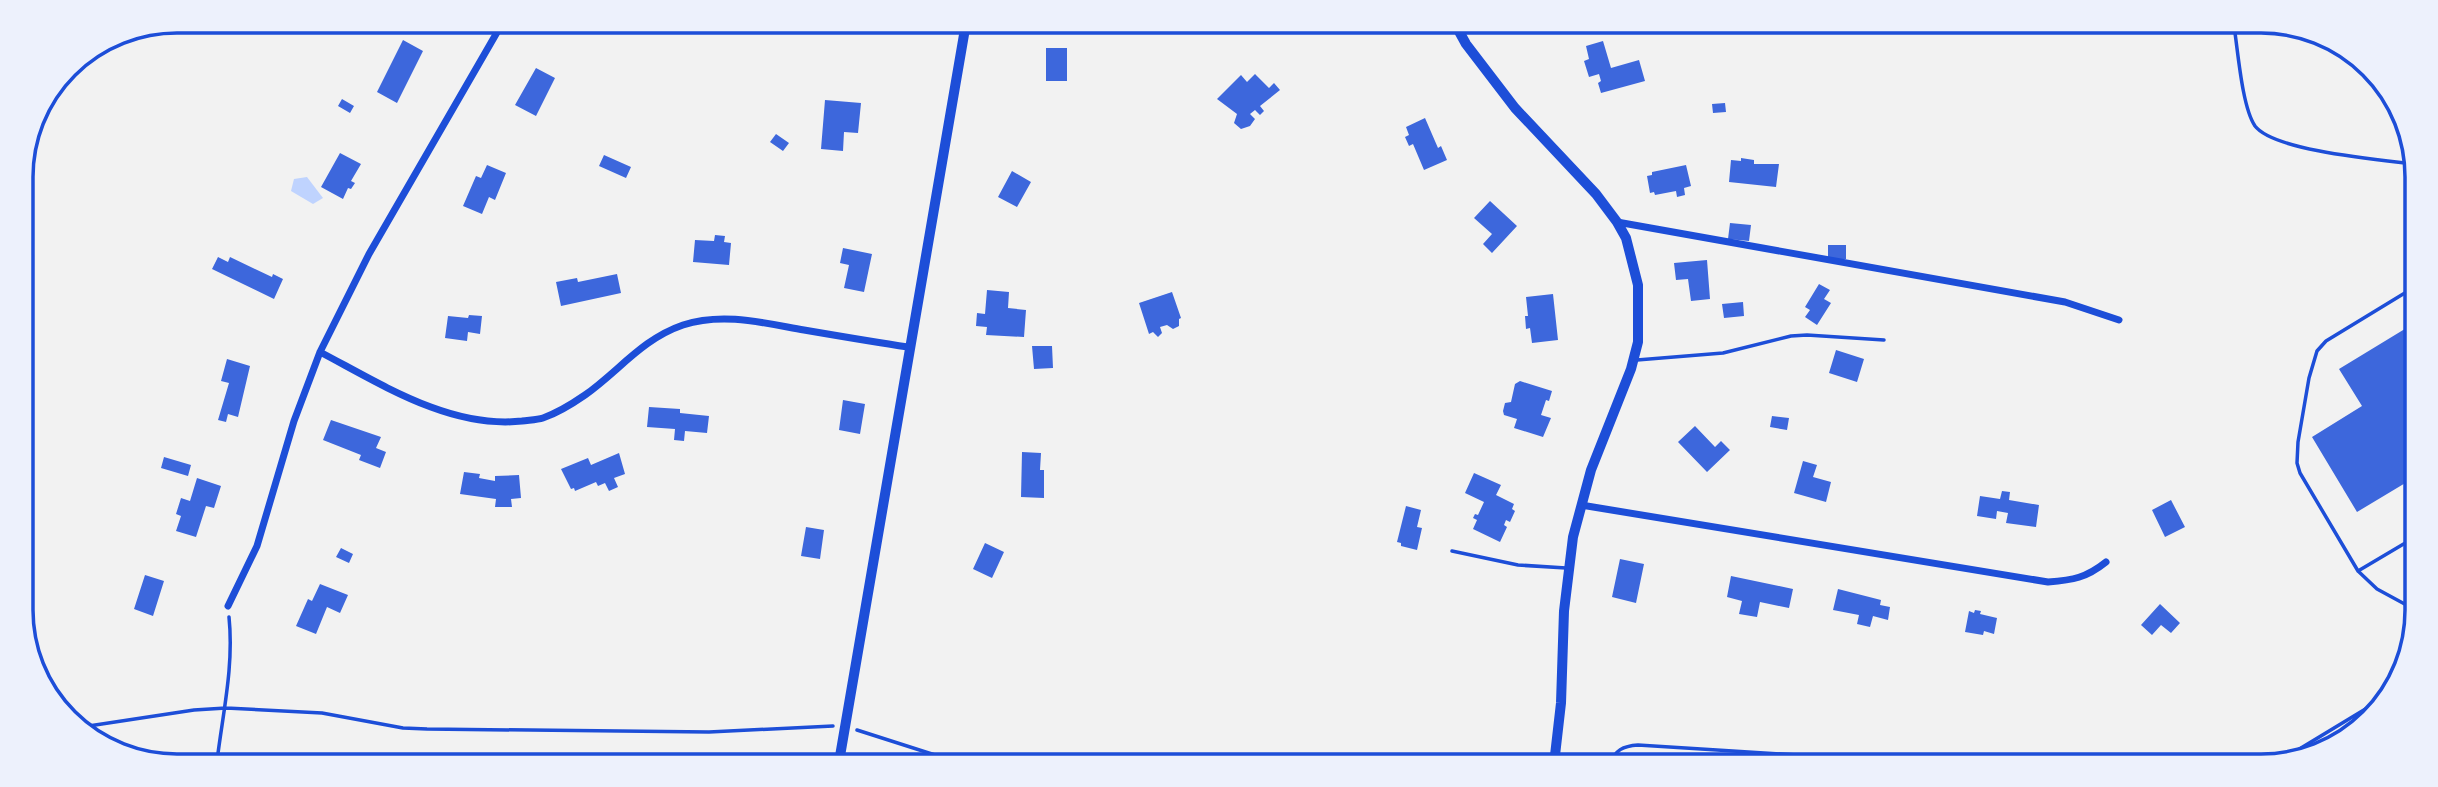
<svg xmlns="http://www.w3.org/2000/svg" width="2438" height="787" font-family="'Varela Round',sans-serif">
	<rect width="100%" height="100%" fill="#f2f2f2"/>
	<path fill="#bfd3fe" d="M307,177L323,198L313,204L291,191L294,179Z"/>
	<path fill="#3d67dc" d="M856,23H876L875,33L854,30Z
		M403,40L423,51L397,103L377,92Z
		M1603,41L1611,68L1639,60L1645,81L1601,93L1598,83L1601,81L1599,74L1589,77L1584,61L1589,59L1586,46Z
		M1046,48H1067V81H1046Z
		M536,68L555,78L536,116L515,105Z
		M1255,74L1269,88L1274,83L1280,90L1260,106L1264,111L1260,115L1255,110L1250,114L1255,119L1250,126L1241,129L1234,123L1237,114L1217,99L1241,75L1247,82Z
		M342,99L354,106L350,113L338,106Z
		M825,100L861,103L858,133L844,132L843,151L821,149Z
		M1725,103L1726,112L1713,113L1712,104Z
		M1425,118L1438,148L1441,146L1447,160L1424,170L1413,144L1409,146L1405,137L1409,135L1406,127Z
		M776,134L789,143L783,151L770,142Z
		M340,153L361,164L351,181L355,183L351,189L348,188L343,199L321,187Z
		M604,155L631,167L626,178L599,166Z
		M1741,158L1754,160V164H1779L1776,187L1729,182L1731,160L1741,161Z
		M487,165L506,173L495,200L489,197L482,214L463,206L476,176L481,178Z
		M1686,165L1691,186L1684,188L1685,195L1677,197L1676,191L1655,195L1654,192L1650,193L1647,176L1652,175V172Z
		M1012,171L1031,182L1017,207L998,197Z
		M1490,201L1517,226L1492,253L1483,244L1492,234L1474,218Z
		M1730,223L1751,225L1749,241L1728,239Z
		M715,235L725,236L724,242L731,243L729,265L693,262L695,240L714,241Z
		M1828,245H1846V259H1828Z
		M843,248L872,254L864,292L844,288L849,265L840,263Z
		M218,257L228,262L230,257L272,277L273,274L283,279L274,299L212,269Z
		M1707,260L1710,299L1691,301L1688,279L1676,280L1674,263Z
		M617,274L621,293L561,306L556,282L577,278L578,282Z
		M1819,284L1830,290L1824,299L1831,303L1817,325L1805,317L1810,310L1805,307Z
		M987,290L1009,292L1008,308L1026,310L1024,337L986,335L987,327L976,326L977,313L985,314Z
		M1172,292L1181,318L1179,319V326L1173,329L1167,325L1160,327L1162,333L1158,337L1153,332L1149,334L1139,303Z
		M1553,294L1558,340L1532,343L1530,328L1526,329L1525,316H1528L1526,297Z
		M1743,302L1744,316L1724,318L1722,304Z
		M469,315L482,316L480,334L468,332L467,341L445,338L448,316L468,318Z
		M2413,324L2412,479L2357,512L2312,437L2362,406L2339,369Z
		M1032,346H1052L1053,368L1034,369Z
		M1836,350L1864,359L1857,382L1829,373Z
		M227,359L250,366L238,417L228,414L226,422L218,420L229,383L221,381Z
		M1520,381L1552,391L1549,401L1546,400L1541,415L1551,418L1543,437L1514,428L1517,419L1504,415L1503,411L1505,403L1511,402L1515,384Z
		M843,400L865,404L860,434L839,430Z
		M649,407L680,409V413L709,416L707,433L685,431L684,441L674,440L675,429L647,427Z
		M1772,416L1789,418L1787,430L1770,427Z
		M331,420L381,437L376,448L386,452L380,468L359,460L361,455L323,440Z
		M1695,426L1715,447L1721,441L1730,450L1707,472L1678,442Z
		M1022,452L1041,453L1040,470H1044V498L1021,497Z
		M619,453L625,474L614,478L618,487L609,491L605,483L598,486L596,482L575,491L574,488L571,489L561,469L588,458L591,465Z
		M164,457L191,465L188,476L161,468Z
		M1803,461L1817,465L1813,477L1831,482L1826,502L1794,493Z
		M464,472L480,474L479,478L495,481V476L519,475L521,498L511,499L512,507H495L496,499L460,494Z
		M1474,473L1501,485L1496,495L1514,504L1512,509L1515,511L1510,522L1506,520L1504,525L1507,527L1500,542L1473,529L1477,520L1473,518L1475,514L1478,515L1484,502L1465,493Z
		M197,478L221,486L214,508L206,506L196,537L176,531L181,516L176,514L181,498L190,501Z
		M2002,491L2010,492L2009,500L2039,505L2036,527L2006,523L2008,513L1997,511L1996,519L1977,516L1980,496L2000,499Z
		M2171,500L2185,527L2165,537L2152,510Z
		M1406,506L1421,510L1417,527L1422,528L1417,550L1401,546V543L1397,542Z
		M806,527L824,530L820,559L801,556Z
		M985,543L1004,552L992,578L973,569Z
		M341,548L353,554L349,563L336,557Z
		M1620,559L1644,564L1636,603L1612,597Z
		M145,575L164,581L153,616L134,609Z
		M1731,576L1793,589L1789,608L1760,602L1757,617L1739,614L1742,601L1727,597Z
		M320,584L348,595L340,613L327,607L316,634L296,626L308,599L312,601Z
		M1838,589L1881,600L1880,605L1890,607L1888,620L1873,616L1870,627L1857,624L1859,615L1833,610Z
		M2160,604L2180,623L2171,633L2161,625L2152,635L2141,625Z
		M1975,610L1981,611L1980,614L1997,618L1994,634L1984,631L1983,635L1965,632L1969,611L1974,613Z"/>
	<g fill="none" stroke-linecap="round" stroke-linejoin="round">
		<path stroke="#1d4ed8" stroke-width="3.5" d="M2234,26C2238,51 2242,107 2255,126C2274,151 2381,160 2414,164
			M82,727L194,710L226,708L322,713L403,728L427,729L709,732L833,726
			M857,730L960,763
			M217,761C223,712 234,666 229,617
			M1610,764C1615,750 1623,746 1638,745L1956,765
			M2273,765L2377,702"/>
		<path stroke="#1d4ed8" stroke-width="3.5" d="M1637,360L1723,353L1791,336L1807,335L1884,340
			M1452,551L1518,565L1566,568
			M2358,571L2412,539
			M2412,608L2377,589L2358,571L2300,473L2297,463L2298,442L2309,378L2317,351L2326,341L2413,288"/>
		<path stroke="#1d4ed8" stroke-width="7" d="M1617,222L2065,302L2119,320
			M320,352C381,384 450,429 522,421C529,420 537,420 543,418C557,413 572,404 585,395C619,371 642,339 683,325C723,312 764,323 804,330C839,336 874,342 908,347
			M1581,505L2048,582C2073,580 2086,578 2106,562
			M228,606L257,546L294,421L320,352L369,254L503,22"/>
		<path stroke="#1d4ed8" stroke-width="10" d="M1455,24L1466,44L1515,108L1596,194L1617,222L1626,238L1638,285V342L1631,369L1591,470L1573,537L1564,611L1561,703L1554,764"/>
		<path stroke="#1d4ed8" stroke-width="10" d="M839,762L966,23"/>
	</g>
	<path d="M0 0H2438V787H0ZM177 33H2261A144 144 0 0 1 2405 177V610A144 144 0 0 1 2261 754H177A144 144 0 0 1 33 610V177A144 144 0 0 1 177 33Z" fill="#edf1fc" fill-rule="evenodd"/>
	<path fill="none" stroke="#1d4ed8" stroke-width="3.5" d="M177 33H2261A144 144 0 0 1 2405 177V610A144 144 0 0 1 2261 754H177A144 144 0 0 1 33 610V177A144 144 0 0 1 177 33Z"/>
</svg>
